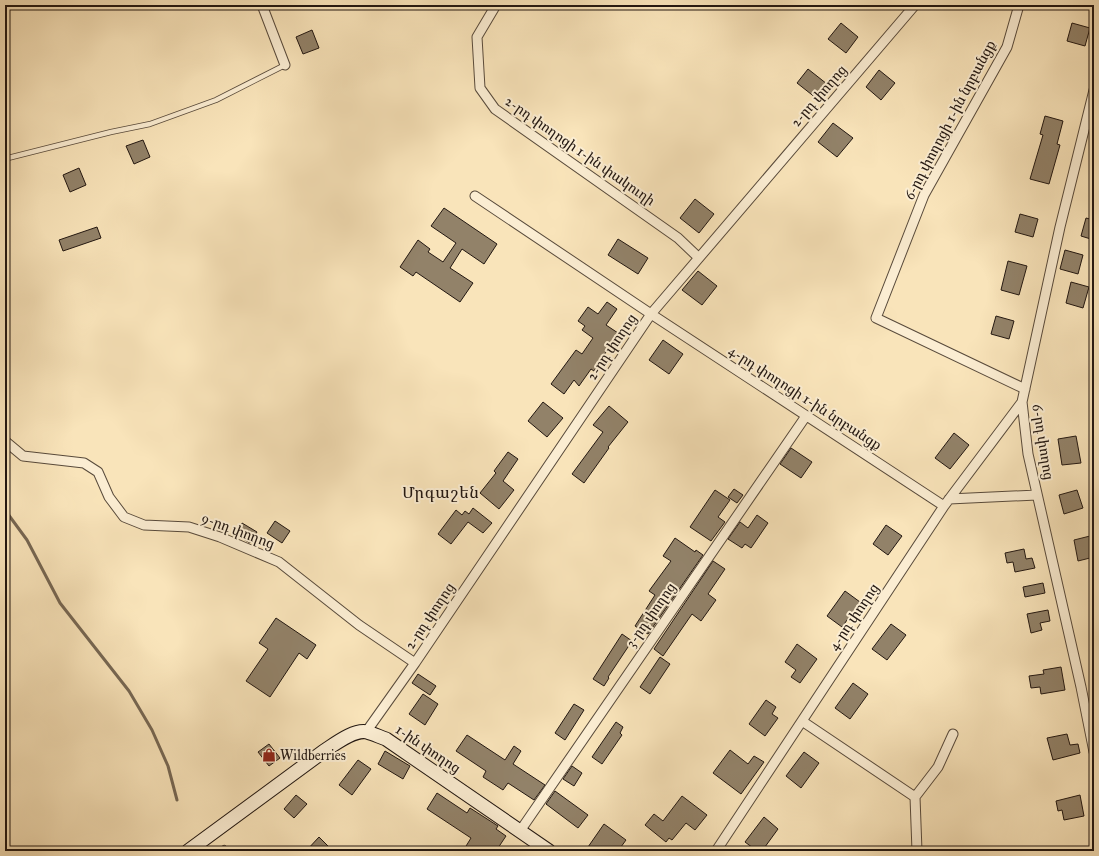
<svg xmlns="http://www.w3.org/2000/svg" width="1099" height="856" font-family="'IM FELL Great Primer','Noto Serif Armenian',serif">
	<rect width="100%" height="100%" fill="#f9e4ba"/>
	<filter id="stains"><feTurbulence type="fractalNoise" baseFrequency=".005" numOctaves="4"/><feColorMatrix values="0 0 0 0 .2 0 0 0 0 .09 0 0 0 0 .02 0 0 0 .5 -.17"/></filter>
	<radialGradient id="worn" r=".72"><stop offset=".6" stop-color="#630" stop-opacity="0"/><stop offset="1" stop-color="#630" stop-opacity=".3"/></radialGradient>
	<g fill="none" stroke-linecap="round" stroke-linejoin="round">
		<path stroke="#776854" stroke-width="3" d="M5,510L27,540L60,603L129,691L152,730L168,766L177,800"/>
	</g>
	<path fill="#928269" stroke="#221711" d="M841,23L858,37L846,53L828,39Z
		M1072,23L1090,28L1085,46L1067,41Z
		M312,30L319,48L303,54L296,37Z
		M808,69L827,84L816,98L797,83Z
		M879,70L895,83L881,100L866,87Z
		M1045,116L1063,121L1057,144L1060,145L1049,184L1030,179L1043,135L1040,134Z
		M833,123L853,138L837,157L818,142Z
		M143,140L150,157L134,164L126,146Z
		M79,168L86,185L70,192L63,175Z
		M695,199L714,214L699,233L680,218Z
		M444,208L497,244L484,264L462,249L450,268L473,283L460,302L416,272L413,276L400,267L418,240L430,249L428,252L443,262L456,243L431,226Z
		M1020,214L1038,219L1033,237L1015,232Z
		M1086,218L1094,220V240L1081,236Z
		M97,227L101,238L63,251L59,240Z
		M618,239L648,258L638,274L608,255Z
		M1065,250L1083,255L1078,274L1060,269Z
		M1008,261L1027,266L1019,295L1001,290Z
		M698,271L717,286L702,305L682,290Z
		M1071,282L1089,287L1083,308L1066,303Z
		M607,302L617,309L606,325L618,333L594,371L591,369L579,386L574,380L564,394L551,384L576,350L582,354L593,338L582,330L585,326L578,321L588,307L598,314Z
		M996,316L1014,321L1009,339L991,334Z
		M663,340L683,354L669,374L649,360Z
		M543,402L563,418L547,437L528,421Z
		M609,406L628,422L608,447L609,448L584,483L572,474L603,432L593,425Z
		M954,433L969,445L950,469L935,458Z
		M1076,436L1081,463L1062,465L1058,439Z
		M791,448L812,462L801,478L780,464Z
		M508,452L518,459L503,481L514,490L499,509L480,493L496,473L494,471Z
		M734,489L743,495L737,503L728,497Z
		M715,490L730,500L718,517L725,522L711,541L690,527Z
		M1077,490L1083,508L1064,514L1059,495Z
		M473,508L492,523L483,533L468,522L451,544L438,534L456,510L462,515L465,511L469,514Z
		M757,515L768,523L751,548L745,544L742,548L728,539L740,522L748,528Z
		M275,521L290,531L282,543L267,533Z
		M242,523L257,532L250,543L235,534Z
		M886,525L902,536L888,555L873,544Z
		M1094,535V557L1078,561L1074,540Z
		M675,538L695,552L696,550L703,555L648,634L635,626L655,595L649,591L671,561L663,556Z
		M1024,549L1026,559L1032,558L1035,568L1015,572L1013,562L1007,563L1005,553Z
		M713,561L725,569L708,594L716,600L701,621L692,614L663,656L654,649Z
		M1043,583L1045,593L1025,597L1023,587Z
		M845,591L860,602L842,627L827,616Z
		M1048,610L1050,621L1040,623L1042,630L1031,633L1027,614Z
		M276,618L316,645L307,659L299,653L270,697L246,681L268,649L259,643Z
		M891,624L906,635L887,660L872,649Z
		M622,634L632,641L608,677L609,678L604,686L593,679Z
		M797,644L817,659L800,683L791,677L796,670L785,662Z
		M660,657L670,664L650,694L640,687Z
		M1061,667L1065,690L1041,694L1040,687L1031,688L1029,676L1044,674L1043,670Z
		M418,674L436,686L430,695L412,683Z
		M853,683L868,694L850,719L835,708Z
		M423,694L438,704L425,725L409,714Z
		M766,700L776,707L772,714L778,718L765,736L749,724Z
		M574,704L584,710L565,740L555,733Z
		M616,722L623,727L620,733L622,735L602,764L592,757Z
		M1067,734L1070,745L1078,744L1080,753L1053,760L1047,738Z
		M467,735L505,760L514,746L521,751L513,764L545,785L534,800L508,783L503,790L483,777L486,771L456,751Z
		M269,744L280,758L269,766L258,752Z
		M730,750L748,764L754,756L764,762L741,794L713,773Z
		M385,751L410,766L403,779L378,764Z
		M804,752L819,763L801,788L786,776Z
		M358,760L371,769L352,795L339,785Z
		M572,766L582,773L574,786L563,779Z
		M555,791L588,815L578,828L546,804Z
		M437,793L467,813L470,808L498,826L496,829L506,836L496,851H463L471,838L427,809Z
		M296,795L307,804L294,818L284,809Z
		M1080,795L1084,816L1064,820L1062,810L1058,811L1056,801Z
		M682,796L707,815L695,830L686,823L672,840L669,838L666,842L645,825L654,814L663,821Z
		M764,817L778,829L762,851H757L745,842Z
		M604,824L626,840L618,851H593L588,847Z
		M319,837L329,847L326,851H306Z"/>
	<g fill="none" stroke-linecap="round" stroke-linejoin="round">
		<g stroke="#584a3b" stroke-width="6">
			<path id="service" d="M5,157L8,158L111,132L150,124L216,100L285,65
				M224,848L226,851"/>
		</g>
		<g stroke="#584a3b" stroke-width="11">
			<path id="minor" d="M262,5L285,65
				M496,5L477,37L480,88L495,109L678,238L699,258
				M1019,5L1007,47L924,195L876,318L1025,389
				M1094,90L1060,227L1022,402L1028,454L1081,687L1094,752
				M475,196L651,314L944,506
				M5,441L23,456L84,463L98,472L109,497L124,517L144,525L189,527L220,537L279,562L359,625L415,663
				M949,499L1037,495
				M802,721L915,797
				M366,732L415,663L651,314L915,5
				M520,831L806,416
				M716,851L944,506L1022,402
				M917,851L915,797L938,767L953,734"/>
		</g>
		<g stroke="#221711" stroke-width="15">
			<path id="secondary" d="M188,851L324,751C335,744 354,729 367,732C374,734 380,737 386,739L549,851"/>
		</g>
		<use href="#service" stroke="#fbedd2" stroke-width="4.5"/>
		<use href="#minor" stroke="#fbedd2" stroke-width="9"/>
		<use href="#secondary" stroke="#fbedd2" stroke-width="13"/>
	</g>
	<defs>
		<g id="shop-bare" transform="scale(1.08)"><path d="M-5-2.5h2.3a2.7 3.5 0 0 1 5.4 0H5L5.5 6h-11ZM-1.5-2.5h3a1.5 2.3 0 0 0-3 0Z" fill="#8f2418" stroke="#fbedd2" stroke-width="2.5" paint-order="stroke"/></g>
	</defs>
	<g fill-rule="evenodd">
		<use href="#shop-bare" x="269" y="755"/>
	</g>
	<g text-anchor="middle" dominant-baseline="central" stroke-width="4" stroke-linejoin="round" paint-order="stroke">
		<g font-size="14" fill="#221711" stroke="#fbedd2">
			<text transform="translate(819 96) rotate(-49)">2-րդ փողոց</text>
			<text transform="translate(950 120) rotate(-62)">6-րդ փողոցի 1-ին նրբանցք</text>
			<text transform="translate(580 151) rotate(35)">2-րդ փողոցի 1-ին փակուղի</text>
			<text transform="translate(612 347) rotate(-56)">2-րդ փողոց</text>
			<text transform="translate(805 398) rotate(33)">4-րդ փողոցի 1-ին նրբանցք</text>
			<text transform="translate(1043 442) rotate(81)">6-րդ փողոց</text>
			<text transform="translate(238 531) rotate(21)">9-րդ փողոց</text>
			<text transform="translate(651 615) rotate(-55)">3-րդ փողոց</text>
			<text transform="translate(430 616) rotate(-56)">2-րդ փողոց</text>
			<text transform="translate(854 617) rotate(-56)">4-րդ փողոց</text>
			<text transform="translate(428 749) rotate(34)">1-ին փողոց</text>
		</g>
		<g font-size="14" fill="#221711" stroke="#fbedd2" text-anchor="start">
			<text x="280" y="755">Wildberries</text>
		</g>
		<g font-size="16" letter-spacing="1" fill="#221711" stroke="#fbedd2">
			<text x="441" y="492">Մրգաշեն</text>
		</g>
	</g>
	<rect width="1099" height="856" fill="none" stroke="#f9e4ba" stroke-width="20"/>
	<rect x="6" y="6" width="1087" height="844" fill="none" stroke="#221711" stroke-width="2"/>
	<rect x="10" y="10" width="1079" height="836" fill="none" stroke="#221711"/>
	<rect width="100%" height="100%" filter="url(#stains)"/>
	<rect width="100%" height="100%" fill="url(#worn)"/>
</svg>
